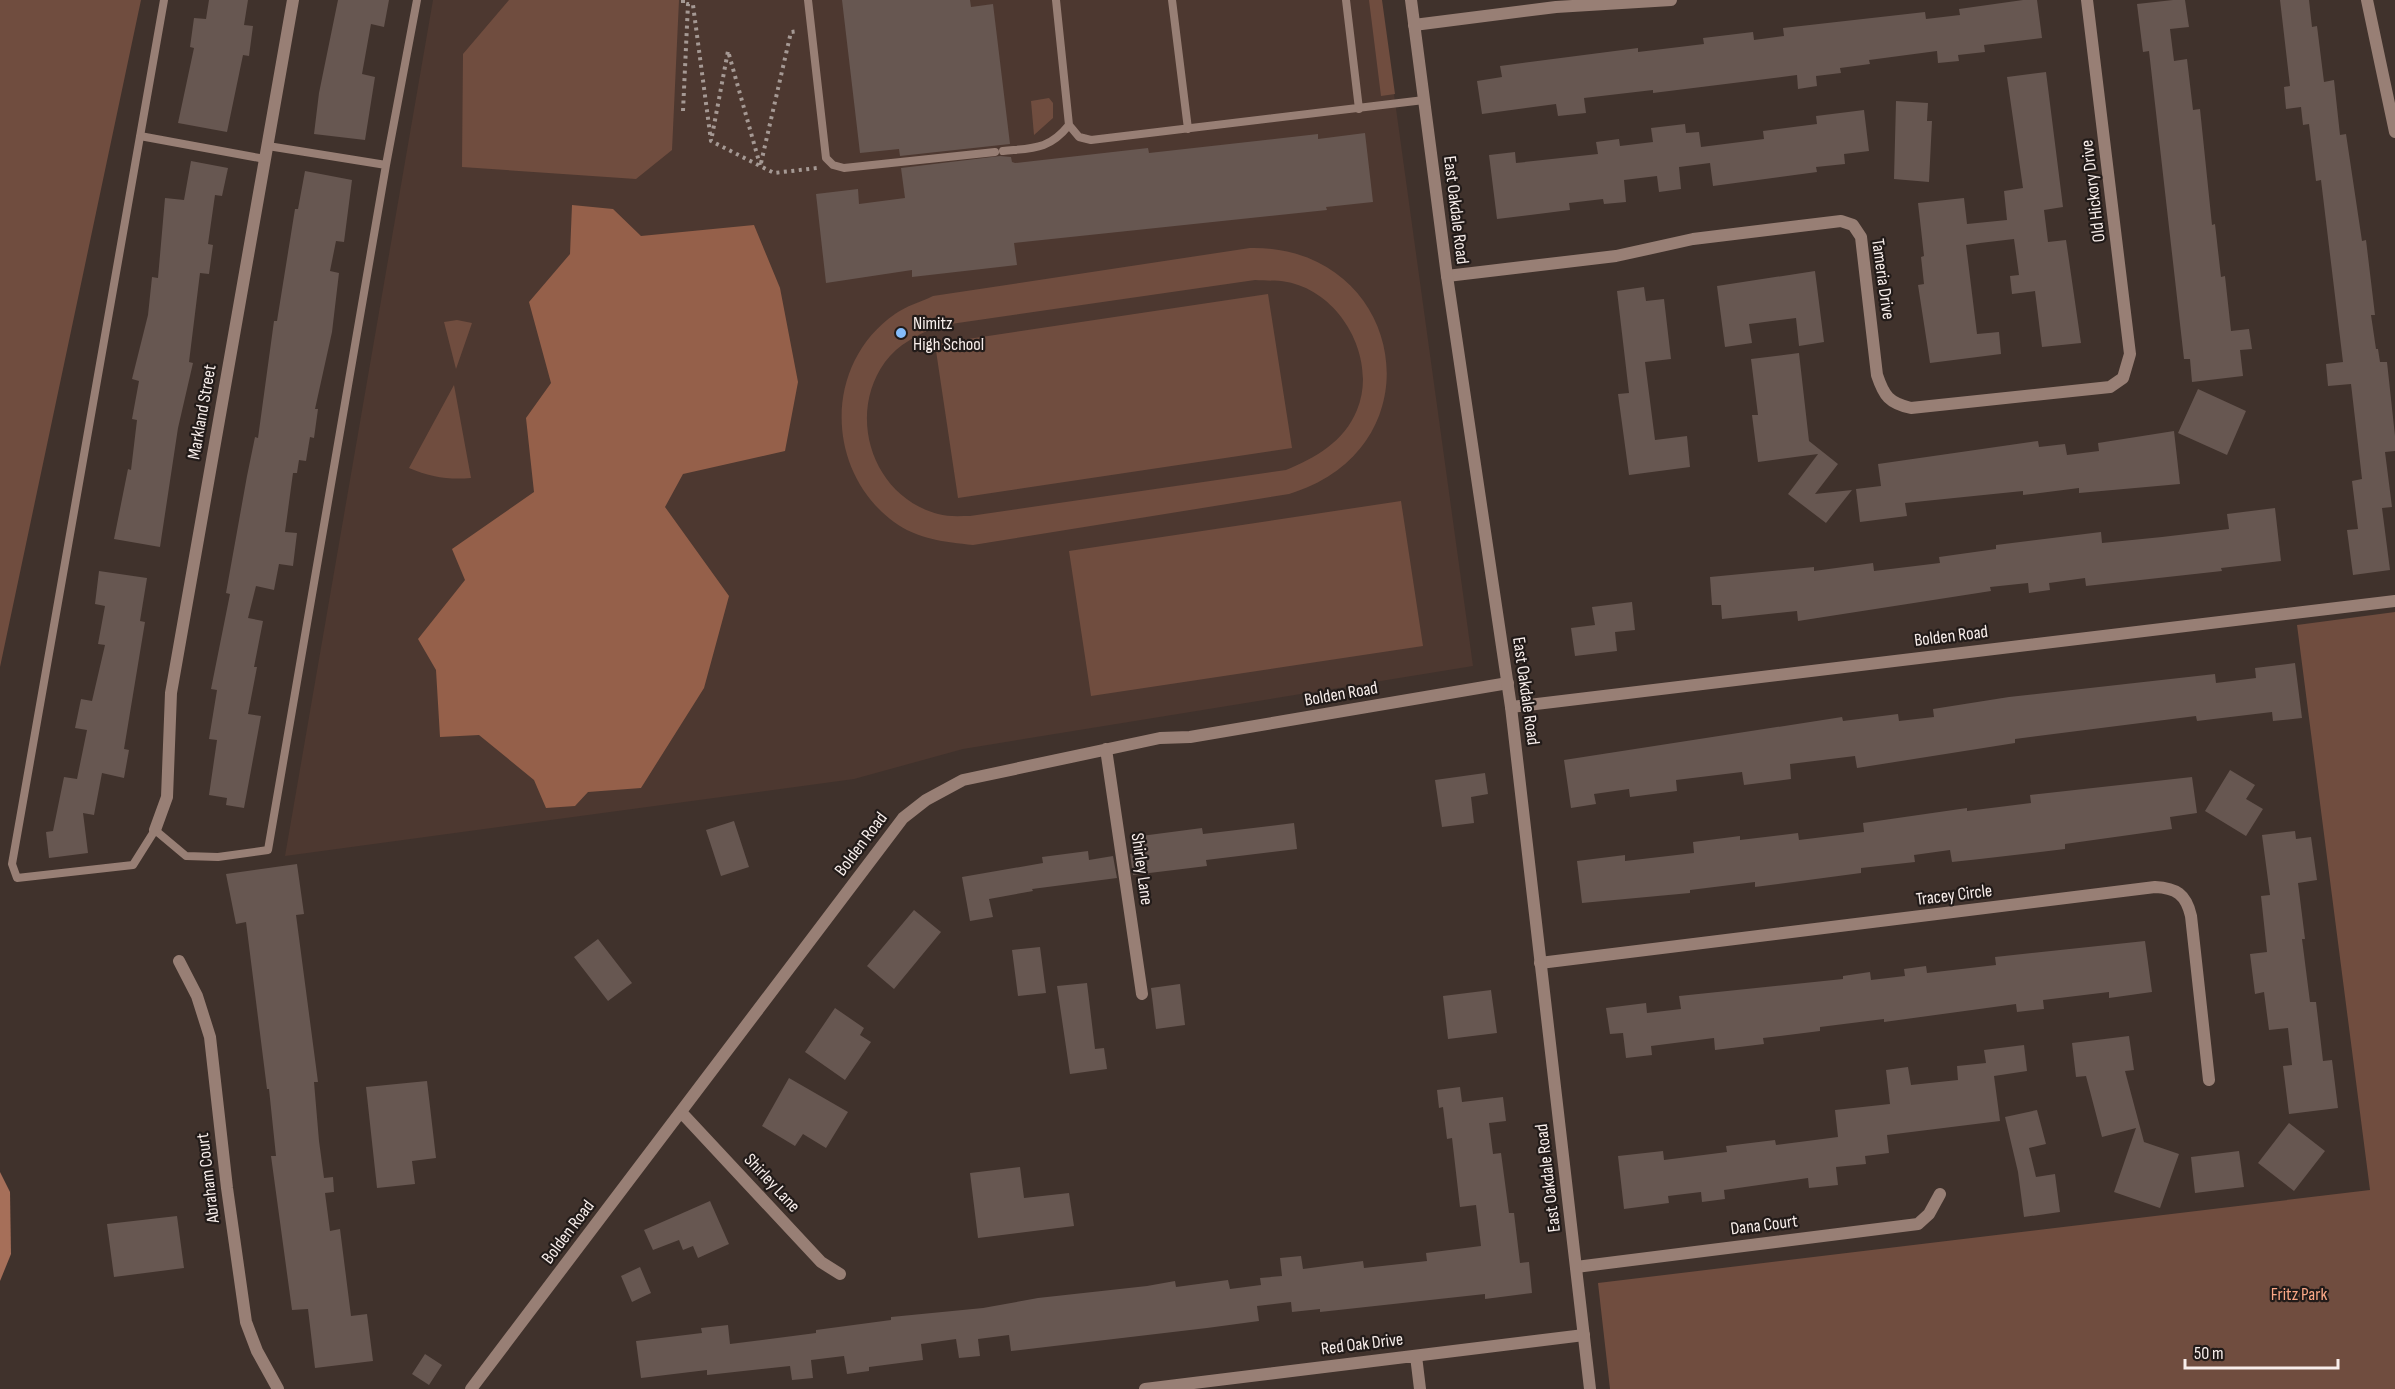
<svg xmlns="http://www.w3.org/2000/svg" width="2395" height="1389" font-family="'Sofia Sans Condensed',sans-serif">
	<rect width="100%" height="100%" fill="#40322c"/>
	<path fill="#4d3830" d="M433,0H1381L1473,666L963,749L854,779L285,856Z"/>
	<path fill="#704d3f" fill-rule="evenodd" d="M0,0H141L0,667Z
		M509,0H679L672,150L636,179L462,167L463,54Z
		M1369,0H1382L1395,94L1381,96Z
		M1049,98L1053,103V118L1034,135L1031,101Z
		M1250,248C1405,245 1442,448 1289,494L973,545C945,542 917,539 894,522C825,471 823,364 895,314C906,306 921,302 933,296ZM1255,280C1265,281 1277,280 1287,282C1341,292 1378,359 1357,410C1344,442 1315,458 1286,470L970,516C960,516 948,517 938,514C873,497 846,416 885,362C898,344 918,335 937,326Z
		M1268,294L1292,448L958,498L935,344Z
		M457,320L472,323L456,369L444,322Z
		M454,385L471,478C449,480 430,477 409,468Z
		M1401,501L1423,646L1091,696L1069,551Z
		M2395,612V1389H1610L1598,1283L2370,1190L2297,625Z"/>
	<path fill="#95604a" d="M572,205L613,209L641,236L754,225L780,288L798,382L785,451L683,474L665,507L729,596L704,688L641,788L588,792L575,806L546,808L534,780L479,735L440,737L436,670L418,639L465,580L452,549L534,492L526,418L551,383L529,302L570,254Z"/>
	<path fill="#a66f59" d="M0,1172L10,1192L11,1254L0,1281Z"/>
	<path fill="#675751" d="M209,0H248L244,25L253,26L249,56L243,55L227,132L178,123L194,48L190,47L194,18L206,19Z
		M338,0H389L384,27L371,24L362,74L375,77L365,140L314,134L319,93Z
		M842,0H970L971,7L993,4L1010,144L900,156L899,149L860,153Z
		M2023,0H2037L2042,38L1984,45L1985,52L1958,55L1959,61L1938,63L1937,51L1869,60L1870,64L1840,68L1841,73L1816,76L1817,86L1798,89L1797,75L1653,93V90L1584,98L1586,113L1558,116L1556,104L1482,114L1477,81L1502,77L1500,66L1638,48V52L1704,44L1703,38L1753,32L1754,40L1784,36L1783,28L1925,12L1926,19L1960,15L1959,9Z
		M2173,0H2185L2189,27L2170,29L2174,61L2187,59L2193,110L2200,109L2212,225L2215,224L2221,277L2225,276L2231,331L2249,329L2252,349L2240,350L2243,376L2192,382L2190,359H2184L2149,51L2143,52L2137,4Z
		M2280,0H2309L2312,27L2317,26L2324,82L2334,80L2340,135L2346,134L2362,241L2366,240L2375,315H2371L2376,349H2378L2380,362H2387L2395,436V451L2385,452L2392,507L2382,508L2390,570L2353,575L2347,530L2358,529L2352,481L2362,479L2351,384L2328,386L2326,364L2343,362L2321,180L2316,181L2309,124L2303,125L2301,107L2286,109L2284,87L2290,86Z
		M2046,72L2063,207L2044,210L2048,242L2066,240L2081,343L2042,347L2035,291L2012,294L2010,276L2019,275L2014,239L1980,243L1966,245L1977,334L1999,332L2001,354L1930,363L1918,285L1924,284L1921,257L1924,256L1918,203L1964,198L1967,224L2007,220L2004,191L2023,188L2007,77Z
		M1896,101L1928,103L1927,121H1932L1929,182L1894,179Z
		M1864,110L1869,151L1844,154L1845,164L1816,167L1817,172L1713,186L1710,163L1679,167L1681,189L1659,192L1657,176L1624,180L1626,202L1604,204L1603,199L1569,203L1570,210L1497,219L1489,155L1515,152L1516,163L1598,154L1596,142L1619,139L1620,146L1653,142L1651,128L1685,124L1686,133L1699,132L1701,147L1764,139L1763,131L1817,124L1816,116Z
		M1365,133L1373,202L1326,207L1327,210L1014,243L1017,265L912,277V270L826,283L816,194L858,189L859,204L905,198L901,168L1000,156L1011,157L1012,162L1015,163L1148,148L1149,153L1318,134V139Z
		M191,161L228,168L222,196L215,195L208,244L213,245L209,274L200,273L189,362L193,363L178,428L160,547L114,539L128,469L131,470L137,420L132,419L139,381L132,379L148,315L152,277L158,278L165,198L184,200Z
		M305,171L352,180L344,242L336,241L330,271L339,273L332,332L315,409H318L314,438L310,437L306,461L299,460L297,473H293L285,532L297,533L293,566L279,564L274,590L256,586L248,618L263,621L254,667H257L248,714L261,716L244,808L226,805L227,798L209,795L217,740L209,739L217,690L211,689L230,594L226,593L247,476L255,437L258,438L274,321H277L295,209H298Z
		M1815,271L1824,342L1799,346L1796,318L1749,324L1752,343L1725,347L1717,286Z
		M1644,287L1646,301L1664,299L1671,359L1645,362L1655,440L1687,436L1690,467L1629,475L1618,394L1629,393L1617,291Z
		M1799,353L1809,441L1838,464L1815,494L1852,490L1826,523L1788,494L1818,454L1758,462L1752,415H1758L1751,359Z
		M2198,389L2246,411L2227,455L2178,433Z
		M2174,431L2180,484L2079,493V488L2023,495V491L1905,503L1907,516L1860,522L1856,489L1881,486L1878,464L2038,441L2039,447L2065,444L2067,455L2099,451L2098,443Z
		M2275,508L2281,561L2221,568L2222,571L2086,586L2085,578L2049,583L2050,590L2029,593L2028,583L1990,587L1991,591L1798,621L1797,611L1722,619L1721,605H1712L1710,577L1814,567V571L1873,563L1874,571L1940,563L1939,557L1996,549V545L2101,532L2102,543L2162,537L2229,529L2227,514Z
		M99,571L147,578L140,621L145,622L124,749L129,750L124,778L102,773L94,815L83,813L88,853L49,858L46,832L53,831L64,777L77,779L87,730L75,728L81,699L92,701L105,645L98,644L105,606L95,604Z
		M1632,602L1635,630L1615,632L1617,651L1575,656L1571,628L1595,625L1592,607Z
		M2295,663L2302,718L2273,721L2272,712L2197,721L2196,716L2015,739V743L1857,768L1855,756L1790,764L1791,779L1744,785L1742,772L1676,780L1677,791L1630,797L1629,789L1594,794L1596,804L1571,808L1564,760L1842,717L1843,721L1898,714L1899,721L1934,717L1933,709L2009,697L2215,674L2216,683L2256,678L2255,668Z
		M2230,770L2255,785L2246,799L2263,809L2246,836L2205,811Z
		M1485,773L1488,794L1471,797L1474,823L1442,827L1435,780Z
		M2192,777L2197,813L2170,817L2172,829L2065,844V849L1980,859L1952,862L1950,850L1914,855L1915,862L1861,868V873L1755,887V882L1690,890V893L1582,903L1577,861L1625,855V861L1694,853L1693,842L1740,836V840L1798,833L1799,840L1864,832L1863,823L1967,808V811L2031,803L2030,795Z
		M734,821L749,867L721,876L706,830Z
		M1294,823L1297,849L1206,860L1207,866L1133,875L1130,854L1143,852L1141,836L1202,828L1203,834Z
		M2295,831L2296,839L2311,837L2317,880L2298,883L2305,939H2302L2310,1002H2316L2323,1061L2332,1060L2338,1108L2289,1114L2283,1066L2292,1065L2288,1028L2269,1030L2264,992L2255,994L2250,954L2267,952L2261,896L2270,895L2262,835Z
		M1088,851L1089,860L1113,856L1117,878L1032,889L1033,891L989,899L993,917L970,921L962,877L1043,863L1042,857Z
		M297,864L304,914L296,915L318,1082H314L319,1141L324,1178L333,1177L334,1192L325,1193L330,1231L340,1229L351,1316L367,1314L373,1361L315,1368L308,1309L292,1310L271,1156H276L269,1089H267L246,922L236,924L226,874Z
		M914,910L941,932L894,989L867,966Z
		M598,939L632,983L608,1001L574,957Z
		M2145,941L2152,992L2109,998V992L2043,1000L2044,1009L2017,1012L2016,1004L1884,1022V1019L1820,1027V1031L1763,1038L1764,1044L1715,1050L1714,1038L1651,1046L1652,1055L1626,1058L1623,1033L1610,1034L1606,1008L1646,1003L1647,1013L1681,1009L1679,996L1843,979V976L1870,972L1871,980L1905,976L1904,969L1926,966L1927,973L1996,965L1995,957Z
		M1040,947L1046,993L1018,996L1012,950Z
		M1087,983L1095,1049L1104,1048L1107,1069L1070,1074L1057,986Z
		M1180,984L1185,1025L1156,1029L1151,988Z
		M1491,990L1497,1033L1448,1039L1443,996Z
		M835,1008L864,1028L860,1035L871,1042L845,1080L805,1052Z
		M2129,1036L2134,1070L2125,1071L2144,1142L2179,1154L2160,1208L2114,1192L2136,1128L2102,1137L2086,1076L2076,1077L2072,1043Z
		M2024,1045L2027,1071L1994,1076L2000,1121L1887,1135L1889,1153L1865,1156L1866,1164L1836,1167L1838,1185L1809,1188L1808,1178L1724,1190L1725,1199L1702,1202L1701,1192L1668,1196L1669,1203L1624,1209L1618,1156L1663,1151L1664,1160L1727,1152L1726,1146L1775,1140L1776,1145L1838,1137L1835,1110L1890,1104L1886,1070L1908,1067L1911,1085L1958,1080L1957,1066L1986,1063L1984,1050Z
		M789,1078L848,1112L826,1148L803,1134L795,1146L762,1126Z
		M427,1081L436,1158L412,1161L415,1184L377,1188L366,1087Z
		M1460,1087L1462,1102L1503,1097L1506,1121L1489,1123L1493,1154L1501,1153L1509,1213H1514L1520,1263L1529,1262L1532,1293L1485,1299V1294L1320,1312V1309L1292,1312L1291,1302L1257,1306L1259,1321L1207,1328L1011,1351L1009,1335L978,1339L980,1356L959,1358L956,1339L921,1344L923,1360L869,1367V1371L847,1374L844,1356L811,1360L813,1378L792,1380L790,1366L707,1375V1370L641,1378L636,1341L702,1333L701,1328L728,1325L730,1344L816,1333V1330L891,1320V1317L983,1308L1038,1298L1147,1286L1175,1281L1176,1287L1228,1280L1230,1289L1261,1285L1260,1278L1282,1276L1280,1258L1301,1256L1303,1269L1363,1261L1364,1268L1427,1261L1426,1253L1481,1246L1476,1205L1460,1207L1452,1138L1447,1139L1443,1107L1439,1108L1437,1090Z
		M2037,1110L2046,1144L2029,1148L2036,1177L2055,1174L2060,1212L2024,1217L2018,1172L2005,1117Z
		M2289,1123L2325,1151L2294,1191L2258,1163Z
		M2239,1151L2244,1187L2195,1193L2191,1157Z
		M1020,1167L1024,1198L1069,1193L1074,1226L978,1238L970,1173Z
		M710,1201L729,1244L698,1258L693,1246L683,1250L679,1240L653,1250L644,1230Z
		M177,1216L184,1268L114,1277L107,1224Z
		M640,1267L651,1293L632,1302L621,1276Z
		M425,1354L442,1365L429,1385L412,1374Z"/>
	<g fill="none" stroke-linecap="round" stroke-linejoin="round">
		<path stroke="#a59994" stroke-width="4" stroke-dasharray="3 4.5" stroke-linecap="butt" d="M683,0V4H688
			M683,111L688,4L693,5L711,141L774,173L817,168
			M712,136L728,51L760,165
			M761,163L791,32L799,31"/>
		<path stroke="#987f75" stroke-width="8" d="M164,0L12,864L17,878L133,865L155,830L186,856L218,857L268,850L386,165L417,0
			M808,0L826,158L833,165L844,168L995,152
			M1056,0L1069,125L1079,137L1091,140L1424,100
			M1172,0L1188,129
			M1346,0L1359,109
			M140,136L265,159
			M268,146L386,165
			M1003,151C1033,148 1049,150 1069,125"/>
		<path stroke="#987f75" stroke-width="12" d="M2367,0L2395,132
			M1414,25L1556,7L1671,0
			M1447,276L1616,256L1693,239L1841,221L1853,225L1861,237L1877,375C1884,396 1889,403 1911,408L2110,387L2123,378L2130,354L2087,0
			M1511,707L2395,601
			M1106,749L1142,994
			M155,830L167,797L171,693L293,0
			M179,961L197,996L210,1037L227,1188L246,1322L257,1351L278,1389
			M1540,963L2155,887C2176,888 2186,894 2191,916L2209,1080
			M681,1112L821,1262L840,1274
			M1576,1267L1918,1224L1929,1214L1940,1194
			M1416,1356L1420,1389
			M471,1389L903,818L926,800L963,780L1160,738L1190,737L1508,683
			M1145,1389L1584,1335"/>
		<path stroke="#987f75" stroke-width="12" d="M1411,0L1447,276L1511,707L1590,1389"/>
	</g>
	<circle fill="#84bcfb" stroke="#221b19" stroke-width="2" cx="901" cy="333" r="6"/>
	<g text-anchor="middle" dominant-baseline="central" stroke-width="4.5" stroke-linejoin="round" paint-order="stroke">
		<g font-size="18" fill="#f8eeeb" stroke="#221b19">
			<text transform="translate(2093 191) rotate(-97)">Old Hickory Drive</text>
			<text transform="translate(1456 210) rotate(83)">East Oakdale Road</text>
			<text transform="translate(1883 279) rotate(82)">Tameria Drive</text>
			<text transform="translate(202 412) rotate(-80)">Markland Street</text>
			<text transform="translate(1951 636) rotate(-7)">Bolden Road</text>
			<text transform="translate(1526 691) rotate(82)">East Oakdale Road</text>
			<text transform="translate(1341 694) rotate(-10)">Bolden Road</text>
			<text transform="translate(861 844) rotate(-53)">Bolden Road</text>
			<text transform="translate(1142 869) rotate(82)">Shirley Lane</text>
			<text transform="translate(1954 895) rotate(-7)">Tracey Circle</text>
			<text transform="translate(208 1178) rotate(-97)">Abraham Court</text>
			<text transform="translate(1548 1178) rotate(-97)">East Oakdale Road</text>
			<text transform="translate(772 1183) rotate(47)">Shirley Lane</text>
			<text transform="translate(1764 1225) rotate(-7)">Dana Court</text>
			<text transform="translate(568 1232) rotate(-53)">Bolden Road</text>
			<text transform="translate(1362 1344) rotate(-7)">Red Oak Drive</text>
		</g>
		<g font-size="18" fill="#f8eeeb" stroke="#221b19" text-anchor="start">
			<text x="913" y="323">Nimitz<tspan x="913" dy="21">High School</tspan></text>
		</g>
		<g font-size="18" fill="#f9a786" stroke="#221b19">
			<text x="2299" y="1294">Fritz Park</text>
		</g>
	</g>
	<path d="M2185 1359v9h153v-9" fill="none" stroke="#f8eeeb" stroke-width="3"/>
	<text x="2194" y="1359" font-size="18" fill="#f8eeeb" stroke="#221b19" stroke-width="4.5" paint-order="stroke">50 m</text>
</svg>
